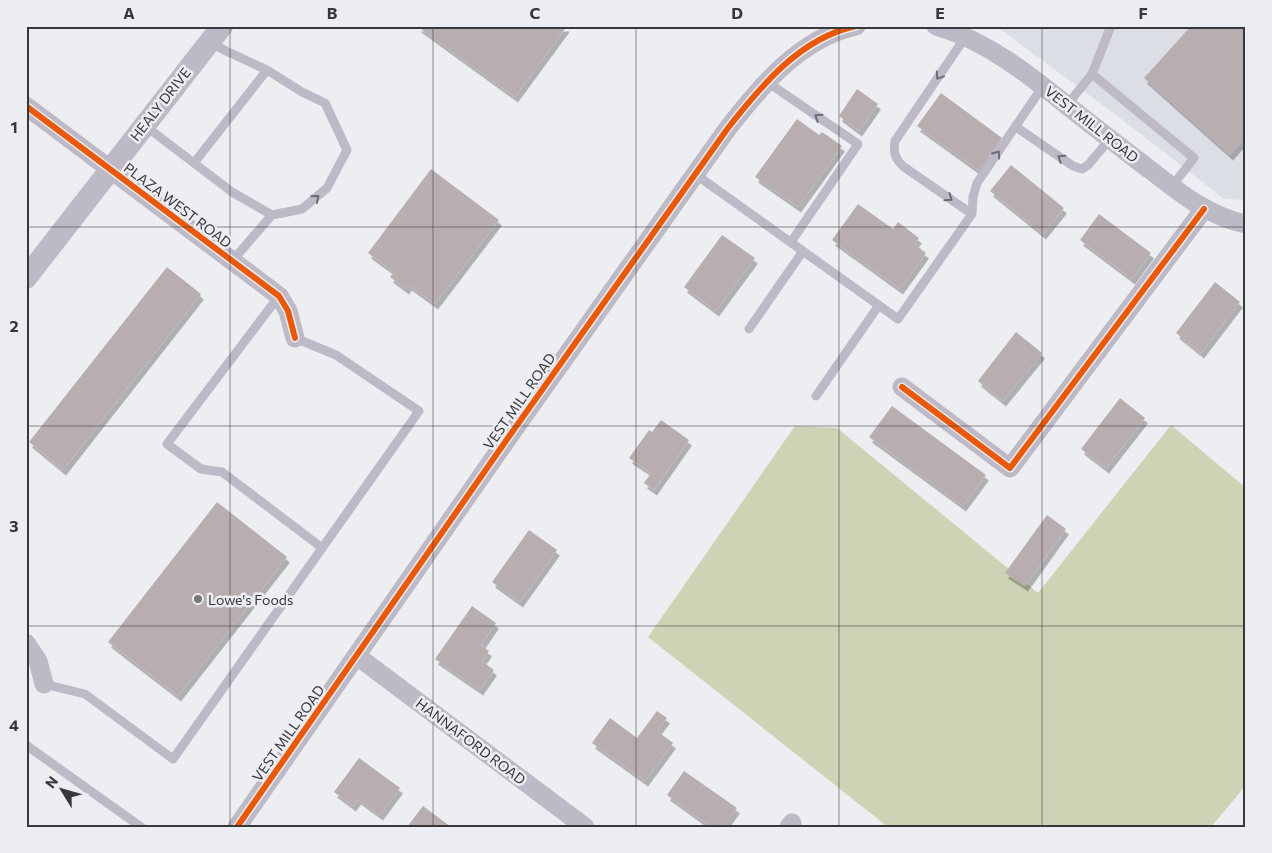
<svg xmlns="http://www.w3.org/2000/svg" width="1272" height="853" font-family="Commissioner,sans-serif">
	<defs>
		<filter id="shadow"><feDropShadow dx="3" dy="5.5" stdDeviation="0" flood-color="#0004"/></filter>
	</defs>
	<rect width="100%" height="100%" fill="#edeef1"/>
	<path fill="#dcdee6" d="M996,26H1246V201L1223,198L1116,115Z"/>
	<path fill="#cdd3b4" d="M1171,425L1246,488V785L1211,827H888L648,637L795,426L837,428L1038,593Z"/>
	<path fill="#b9aeaf" filter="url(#shadow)" d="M417,26H567L515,97Z
		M1191,26H1246V137L1230,155L1144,78Z
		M857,89L878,104L859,131L839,116Z
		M941,93L1002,138L978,170L917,126Z
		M797,119L819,135L822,132L842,146L798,207L755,177Z
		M1011,165L1064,208L1043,234L990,191Z
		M431,169L499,220L435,304L409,285L406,289L390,277L394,272L368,253Z
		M858,204L893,229L898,222L919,238L914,244L926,253L900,289L832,240Z
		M1099,214L1151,253L1132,279L1080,240Z
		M722,235L755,258L716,311L684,287Z
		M167,267L201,294L63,470L29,442Z
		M1215,282L1240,302L1201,353L1176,333Z
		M1016,332L1042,353L1003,401L978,381Z
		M1120,398L1145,418L1106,468L1081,449Z
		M892,406L986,475L963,506L869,437Z
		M661,420L689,440L654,490L644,483L651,473L629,458L649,430L652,432Z
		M217,502L287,557L178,696L108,642Z
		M1047,515L1066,529L1025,586L1005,573Z
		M529,530L557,550L520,602L492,582Z
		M472,606L496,623L481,645L489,651L482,661L494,670L480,690L435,659Z
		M657,711L667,718L657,731L673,743L645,781L592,743L610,718L637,738Z
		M359,758L400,788L380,815L358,799L353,806L334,792Z
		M684,771L737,808L723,827H711L667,795Z
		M423,806L451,827H407Z"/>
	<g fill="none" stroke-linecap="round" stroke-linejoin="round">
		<path stroke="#bdb9c6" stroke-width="9" d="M966,36L895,141C893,152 895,159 904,167L972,214
			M1092,74L1111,26
			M767,82L858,144L791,242
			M1067,105L1092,74L1194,158L1172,186
			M144,125L232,192L272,215
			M1016,127L1073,166L1082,169L1088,165L1110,139
			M194,163L267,70L226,51L210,42
			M695,174L898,319L972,214L973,197L977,183L1043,86
			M232,261L272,215L302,209L327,188L347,150L325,103L302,92L267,70
			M279,296L167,444L201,469L222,472L321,547
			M749,329L803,251
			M816,396L879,305
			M44,684L85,694L173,759L419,411L336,355L295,338
			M26,745L141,827"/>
		<path stroke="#bdb9c6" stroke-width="19" d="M936,26C987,41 1028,74 1069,107C1097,129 1125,151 1153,172C1181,194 1210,217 1246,224
			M26,106L279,296L288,311L295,338
			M902,387L1010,468L1204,209
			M26,643L38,661L44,684
			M357,656L585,827
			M237,827L510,435L728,128C761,86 800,38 856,26
			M789,827L792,823"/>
		<path stroke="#bdb9c6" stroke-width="22" d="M26,278L222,26"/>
		<g stroke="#ecedf2" stroke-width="9">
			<path id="cycleway" d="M26,106L279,296L288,311L295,338
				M902,387L1010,468L1204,209
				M237,827L510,435L728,128C761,86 800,38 856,26"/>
		</g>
		<use href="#cycleway" stroke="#e8590c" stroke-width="6"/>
	</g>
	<defs><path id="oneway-chevron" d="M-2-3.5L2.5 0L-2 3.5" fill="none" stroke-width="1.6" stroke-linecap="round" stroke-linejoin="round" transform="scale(1.25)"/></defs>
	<g stroke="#6d6c72">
		<use href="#oneway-chevron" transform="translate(939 76) rotate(124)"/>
		<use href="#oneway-chevron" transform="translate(818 117) rotate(-146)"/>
		<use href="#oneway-chevron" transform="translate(997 154) rotate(-55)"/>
		<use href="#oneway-chevron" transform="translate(1061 158) rotate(-146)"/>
		<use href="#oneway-chevron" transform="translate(316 198) rotate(-40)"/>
		<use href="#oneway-chevron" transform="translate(949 198) rotate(35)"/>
	</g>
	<path fill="none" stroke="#38383a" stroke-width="1" stroke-opacity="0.55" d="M230,26V827M433,26V827M636,26V827M839,26V827M1042,26V827M26,227H1246M26,426H1246M26,626H1246"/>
	<circle fill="#77787a" stroke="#ecedf2" stroke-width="2" cx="198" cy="599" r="5"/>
	<g text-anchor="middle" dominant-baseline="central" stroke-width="5" stroke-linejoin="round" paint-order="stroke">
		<g font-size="14" fill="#38383a" stroke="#ecedf2">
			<text transform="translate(160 104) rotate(-52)">HEALY DRIVE</text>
			<text transform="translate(1092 124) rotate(38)">VEST MILL ROAD</text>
			<text transform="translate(178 205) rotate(37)">PLAZA WEST ROAD</text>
			<text transform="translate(519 401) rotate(-55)">VEST MILL ROAD</text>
			<text transform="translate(288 733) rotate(-55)">VEST MILL ROAD</text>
			<text transform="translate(471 741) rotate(37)">HANNAFORD ROAD</text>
		</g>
		<g font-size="14" fill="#38383a" stroke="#ecedf2" text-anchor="start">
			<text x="208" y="599">Lowe's Foods</text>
		</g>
	</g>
	<rect width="1272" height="853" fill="none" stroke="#ecedf2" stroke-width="55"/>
	<g transform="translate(62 790) rotate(307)" stroke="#ecedf2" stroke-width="4" paint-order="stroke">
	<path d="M0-4L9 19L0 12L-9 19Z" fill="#38383a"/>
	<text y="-8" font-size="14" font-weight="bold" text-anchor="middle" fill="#38383a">N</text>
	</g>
	<rect x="28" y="28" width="1216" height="798" fill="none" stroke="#38383a" stroke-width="2"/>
	<g font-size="16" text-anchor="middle" font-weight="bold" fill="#38383a">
		<text x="129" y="19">A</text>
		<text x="332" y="19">B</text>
		<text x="535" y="19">C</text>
		<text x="737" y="19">D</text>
		<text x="940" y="19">E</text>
		<text x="1143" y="19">F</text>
		<text x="14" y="133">1</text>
		<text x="14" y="332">2</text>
		<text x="14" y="532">3</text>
		<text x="14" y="731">4</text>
	</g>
</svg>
